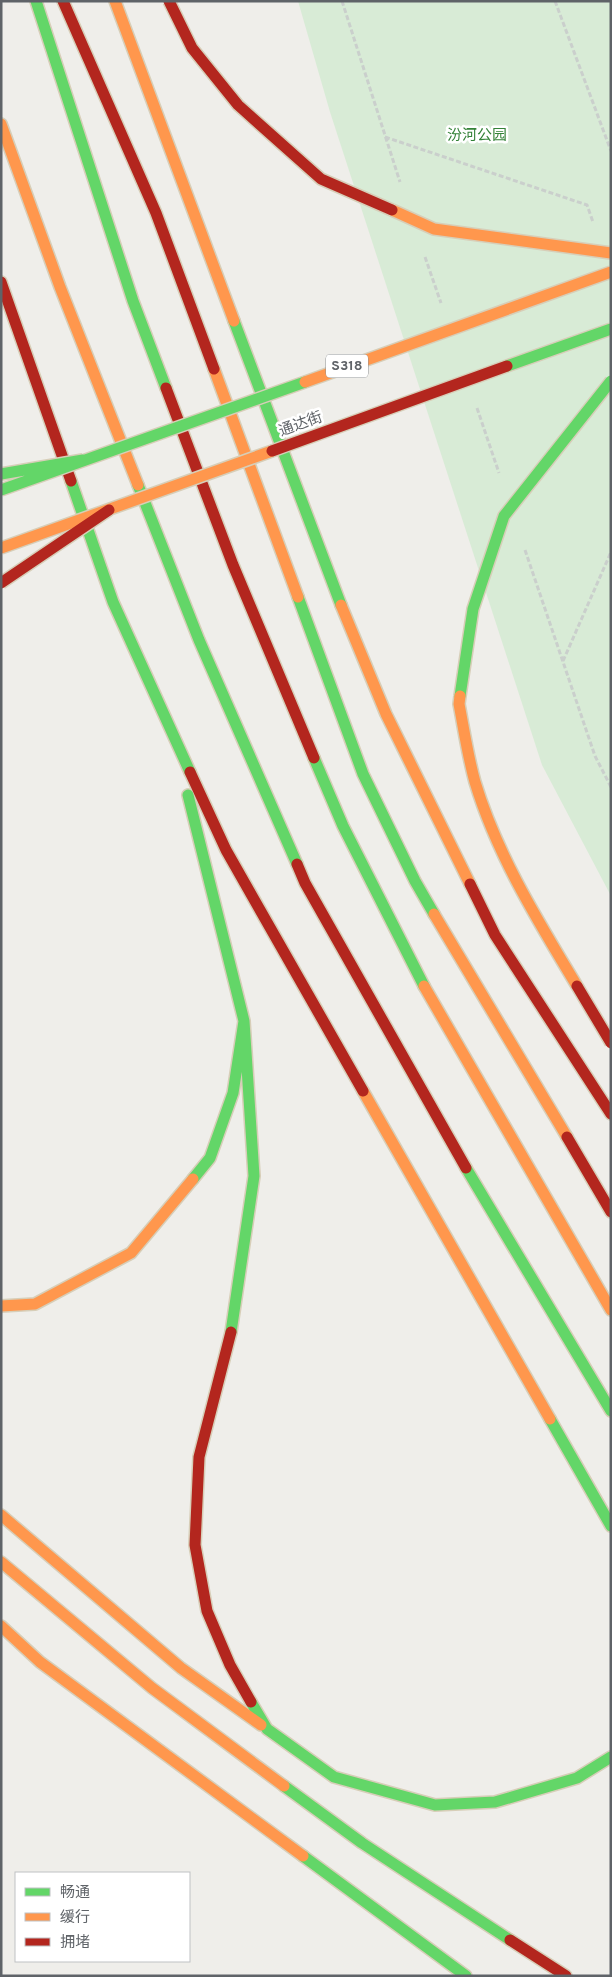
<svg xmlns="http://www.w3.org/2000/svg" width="612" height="1977" font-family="Overpass,'Noto Sans SC',sans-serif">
	<rect width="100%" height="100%" fill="#efeeea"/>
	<path fill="#d8ebd6" d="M298,1H611V896L542,765L330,112Z"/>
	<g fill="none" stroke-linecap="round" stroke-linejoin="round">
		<g stroke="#d7ceb8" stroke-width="14">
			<path id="fast" d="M36,1L133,301L166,388
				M234,321L341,605
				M71,481L113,602L190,772
				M138,485L199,640L297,864
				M298,597L363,774L415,881L434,914
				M314,758L343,826L424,986
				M188,795L244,1021L233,1093L210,1158L193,1179
				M466,1168L611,1411
				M231,1332L254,1176L244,1021
				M550,1419L611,1526
				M251,1702L267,1729L334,1777L435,1805L495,1802L577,1778L611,1757
				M284,1786L362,1843L510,1940
				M303,1856L466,1976"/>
		</g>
		<g stroke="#d7ceb8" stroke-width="14">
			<path id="slow" d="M115,1L234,321
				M1,124L60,287L138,485
				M214,369L298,597
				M341,605L386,714L470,884
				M434,914L567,1137
				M424,986L611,1310
				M363,1091L550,1419
				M1,1306L35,1304L131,1253L193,1179
				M1,1515L181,1668L261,1725
				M1,1562L152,1688L284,1786
				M1,1626L40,1662L303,1856"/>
		</g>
		<g stroke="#d7ceb8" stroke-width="14">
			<path id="jam" d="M63,1L156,213L214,369
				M1,282L71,481
				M166,388L233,565L314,758
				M190,772L226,850L363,1091
				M297,864L305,883L466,1168
				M470,884L495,935L611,1114
				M567,1137L611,1212
				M231,1332L199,1457L195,1545L207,1611L230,1665L251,1702
				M510,1940L566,1976"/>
		</g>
		<path stroke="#cacfcc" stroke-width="3" stroke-dasharray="5 2.5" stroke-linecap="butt" d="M342,1L400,182
			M555,1L611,151
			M385,137L587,205L593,222
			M425,257L441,303
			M477,408L499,473
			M525,550L595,756L611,787
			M563,661L611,552"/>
		<use href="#fast" stroke="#63d668" stroke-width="11"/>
		<use href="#slow" stroke="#ff974d" stroke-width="11"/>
		<use href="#jam" stroke="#b3261e" stroke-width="11"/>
		<g stroke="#d7ceb8" stroke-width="14" stroke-linecap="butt">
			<path id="fast-bridge" d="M507,366L611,329
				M1,474L83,460
				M1,490L305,382
				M460,696L473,609L504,516L611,381"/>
		</g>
		<g stroke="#d7ceb8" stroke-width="14" stroke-linecap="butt">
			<path id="slow-bridge" d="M392,210L434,229L611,253
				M305,382L611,272
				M1,548L272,451
				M460,696L459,704C464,730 468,757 475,782C497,855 538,921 577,986"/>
		</g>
		<g stroke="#d7ceb8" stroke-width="14" stroke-linecap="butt">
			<path id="jam-bridge" d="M169,1L192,48L238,105L321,179L392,210
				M272,451L507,366
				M1,583L109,510
				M577,986L611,1043"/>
		</g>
		<use href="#fast-bridge" stroke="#63d668" stroke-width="11"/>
		<use href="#slow-bridge" stroke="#ff974d" stroke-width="11"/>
		<use href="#jam-bridge" stroke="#b3261e" stroke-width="11"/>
	</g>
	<g text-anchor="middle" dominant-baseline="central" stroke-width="5" stroke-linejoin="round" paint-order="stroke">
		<rect fill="#fff" stroke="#8f9295" stroke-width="1" x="326" y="354.5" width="42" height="23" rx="4"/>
		<g font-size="14" font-weight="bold" fill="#5f6368">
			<text x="347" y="366">S318</text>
		</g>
		<g font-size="15" fill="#348238" stroke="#fff">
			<text x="477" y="136">汾河公园</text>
		</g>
		<g font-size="15" fill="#5f6368" stroke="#fff">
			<text transform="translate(301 425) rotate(-20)">通达街</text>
		</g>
	</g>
	<rect width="612" height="1977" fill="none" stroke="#5f6368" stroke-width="5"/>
	<rect x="15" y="1872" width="175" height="90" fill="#ffffff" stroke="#bfc1c3"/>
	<rect x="25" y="1888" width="25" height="8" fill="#63d668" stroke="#bfc1c3"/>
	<text x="60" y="1897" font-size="15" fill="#5f6368">畅通</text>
	<rect x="25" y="1913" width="25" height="8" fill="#ff974d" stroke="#bfc1c3"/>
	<text x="60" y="1922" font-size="15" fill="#5f6368">缓行</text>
	<rect x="25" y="1938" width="25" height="8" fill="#b3261e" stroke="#bfc1c3"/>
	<text x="60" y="1947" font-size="15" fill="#5f6368">拥堵</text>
</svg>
